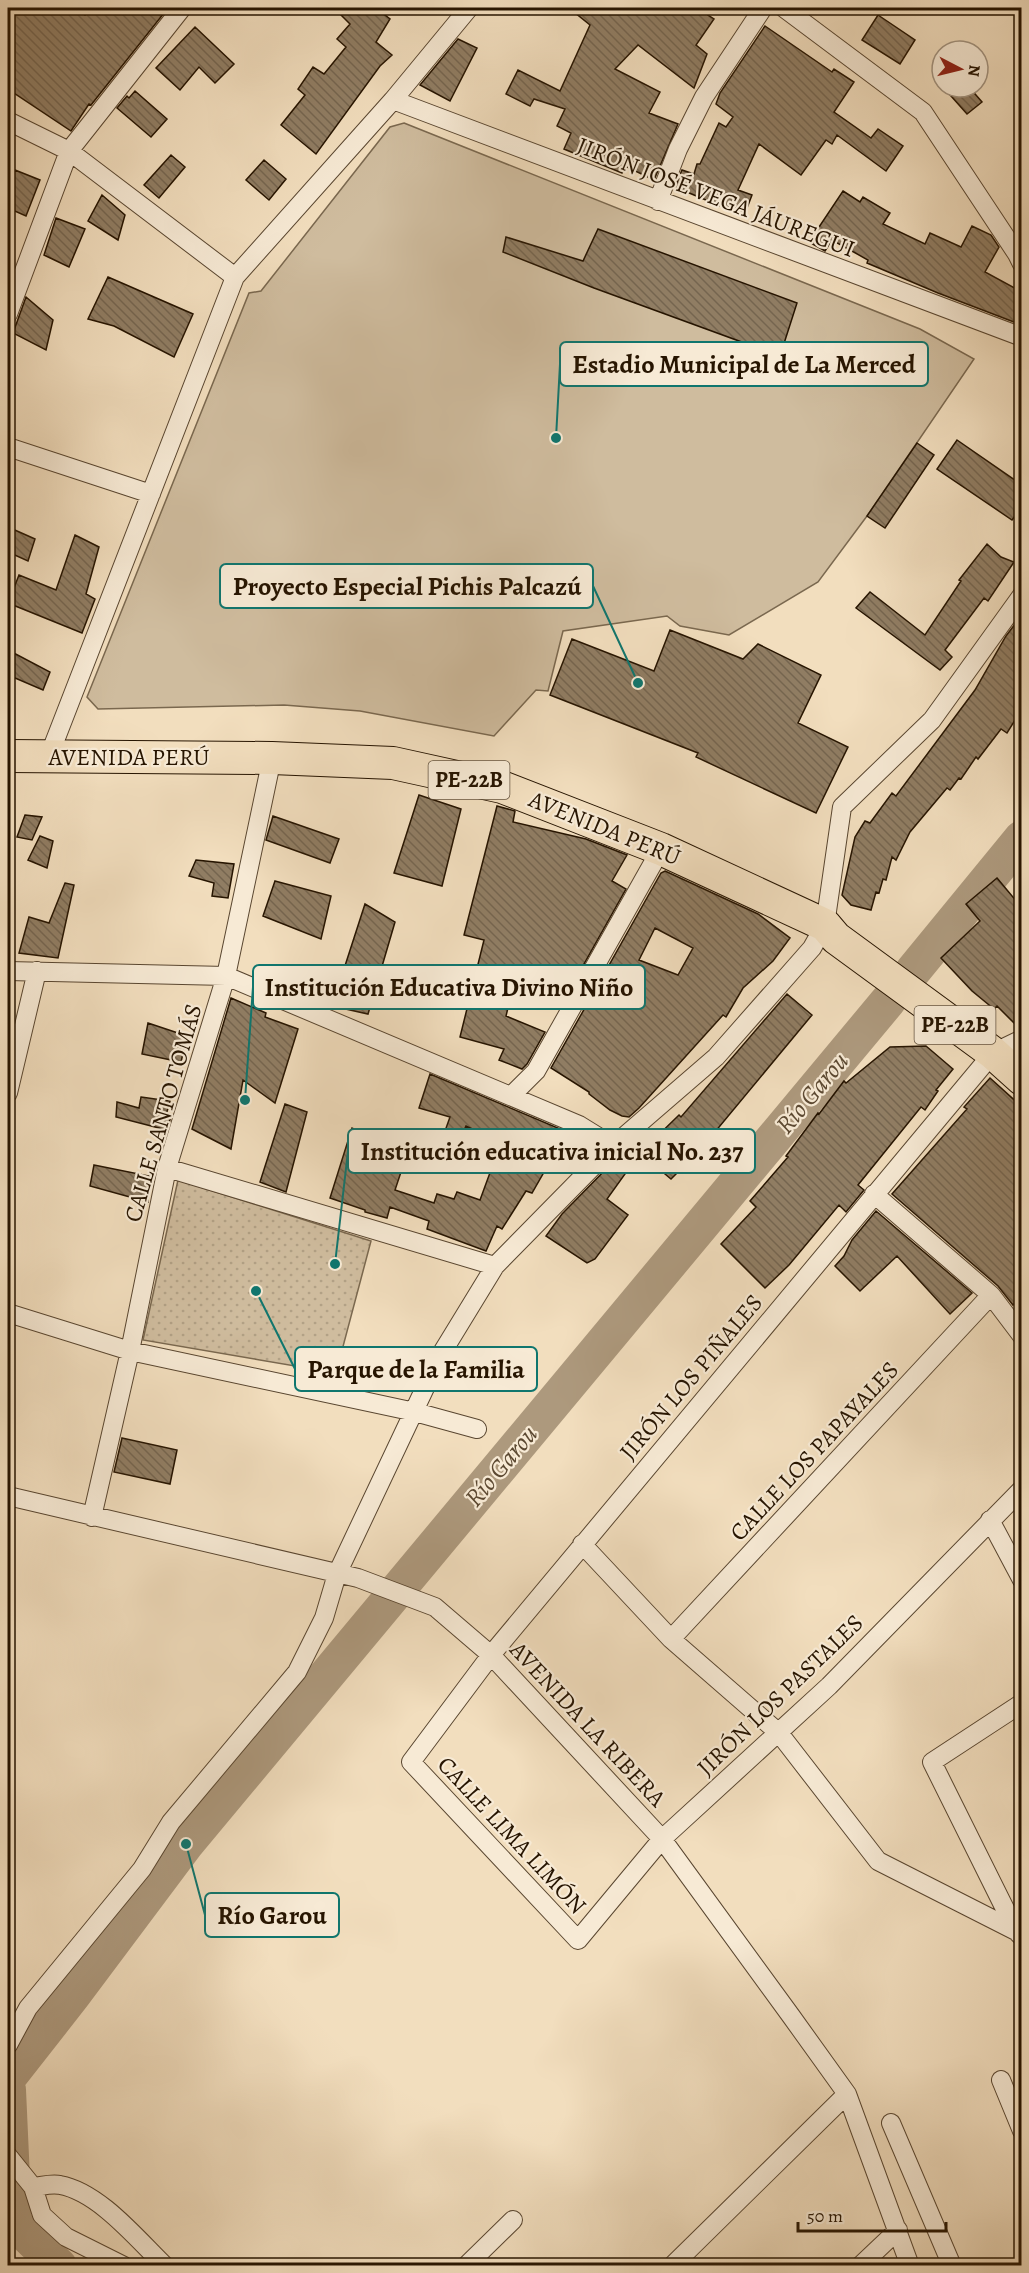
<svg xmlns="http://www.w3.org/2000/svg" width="1029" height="2273" font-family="Alegreya,serif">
	<defs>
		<pattern id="grass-dots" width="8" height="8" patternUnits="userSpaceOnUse" patternTransform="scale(1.5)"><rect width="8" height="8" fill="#cfbc9e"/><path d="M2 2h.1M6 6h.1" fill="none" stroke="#b2a186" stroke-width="1.8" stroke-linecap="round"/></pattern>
		<pattern id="building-back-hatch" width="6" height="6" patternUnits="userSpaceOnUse" patternTransform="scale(1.5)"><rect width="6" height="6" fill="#907d63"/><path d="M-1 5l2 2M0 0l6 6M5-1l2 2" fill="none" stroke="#75654f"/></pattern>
	</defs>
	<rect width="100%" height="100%" fill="#f2debe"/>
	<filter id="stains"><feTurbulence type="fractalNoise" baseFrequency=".00333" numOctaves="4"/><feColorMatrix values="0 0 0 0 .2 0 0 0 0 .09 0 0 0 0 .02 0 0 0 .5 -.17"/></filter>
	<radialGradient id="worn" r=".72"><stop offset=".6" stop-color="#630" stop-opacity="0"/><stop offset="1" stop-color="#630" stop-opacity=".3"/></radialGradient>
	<path fill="url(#grass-dots)" stroke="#7a684f" stroke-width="1.5" d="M178,1180L371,1241L336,1373L143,1340Z"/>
	<path fill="#cfbc9e" stroke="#7a684f" stroke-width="1.5" d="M404,123L920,329L974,359L867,516L818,582L729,635L680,626L667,616L563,631L548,691L536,690L494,736L360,711L284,705L98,709L87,697L249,293L261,291L390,127Z"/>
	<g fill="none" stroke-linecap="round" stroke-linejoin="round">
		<path stroke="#ad997d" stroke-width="36" d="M913,971L1022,838
			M8,2078L73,1995L186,1844L888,1001
			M8,2090L14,2223L59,2266"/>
	</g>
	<path fill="url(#building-back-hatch)" stroke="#261400" stroke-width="1.5" fill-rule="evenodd" d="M8,8H73L85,15L90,8H168L91,105L89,104L71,131L8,89Z
		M334,8H376L390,19L376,42L392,55L380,66L316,154L281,125L305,95L298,89L313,67L324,74L346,47L337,39L350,24Z
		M569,8H714L708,15L714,19L696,45L707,54L694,88L638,45L615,69L660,92L649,113L678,124L654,180L625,166L622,173L564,149L571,133L557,126L565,109L534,99L530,106L506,94L518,70L560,91L590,25Z
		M878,15L915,40L900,64L862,40Z
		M765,26L832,72L834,69L854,82L834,112L871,138L878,129L903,146L886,171L837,135L832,144L826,140L801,175L759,144L738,190L752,195L744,216L675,187L682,170L694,174L697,164H700L719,123L726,127L733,117L716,104L720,93Z
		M195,27L234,64L215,83L199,67L180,90L156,68Z
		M458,39L477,48L450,101L420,85Z
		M943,87H969L982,102L967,114Z
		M135,91L167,119L151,137L117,108L127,96L129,98Z
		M171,155L185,167L159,198L144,185Z
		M264,160L286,179L269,200L246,180Z
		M15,170L40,180L26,216L8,208V189Z
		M843,191L860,202L863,197L890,213L883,224L925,244L930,233L961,247L972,226L991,235L999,247L985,272L1022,292V308L1014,322L938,293L867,263L868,260L832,240L825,251L809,242Z
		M102,195L125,215L118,240L88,221Z
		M56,218L85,229L69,267L44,255Z
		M598,229L797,303L780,356L594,288L503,252L506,237L583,261Z
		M108,277L193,314L174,357L114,326L88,319Z
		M26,297L53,320L46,350L13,333Z
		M957,440L1022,485V507L1012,520L937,469Z
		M917,443L934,455L885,528L867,516Z
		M8,527L35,539L28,561L8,552Z
		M75,535L99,547L86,594L95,599L82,633L8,603L19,575L56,590Z
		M987,544L1001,557L1014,562L988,601L984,598L945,650L952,657L940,670L856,608L870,592L925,635L961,581L959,580Z
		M1022,615V705L1015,716L1017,717L1007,733L1001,729L978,759L976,757L961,779L959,778L950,790L947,788L910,832L896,860L892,857L886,880L883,879L879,893L876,892L871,910L851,905L842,895L855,837L865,821L870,823L892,793L896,796L975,690L1006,636Z
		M670,630L743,659L758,644L821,675L798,723L848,747L816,813L696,757L698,753L550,695L572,639L654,671Z
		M8,650L50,672L43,690L8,675Z
		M419,795L461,809L442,886L394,873Z
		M497,806L515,811L513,822L586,839L627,855L612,881L626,889L566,996L515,979L506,1016L545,1032L527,1064L522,1069L499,1060L504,1049L460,1037L484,940L464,935Z
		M25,815L42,817L32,840L17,837Z
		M273,816L339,839L330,863L266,840Z
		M40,836L53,841L47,868L28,860Z
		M196,860L234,864L228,898L212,896L214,883L189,876Z
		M665,871L758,914L790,938L773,961L743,988L726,1017L723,1015L639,1108L629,1117L622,1116L610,1110L589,1094V1092L551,1068L661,873ZM655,928L693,948L678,975L639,960Z
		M997,878L1022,908V1028H1019L997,1006L994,1009L972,991L941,958L980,921L966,904Z
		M275,881L331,896L321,939L263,916Z
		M65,883L74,885L58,958L19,953L29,917L49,923Z
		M365,904L395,922L368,1014L332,1006Z
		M787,994L812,1015L700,1150L671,1179L640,1153L679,1115L681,1117Z
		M231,998L266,1013L265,1017L298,1029L275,1103L243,1080L231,1149L192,1129Z
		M148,1023L187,1036L181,1062L142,1054Z
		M926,1046L953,1069L936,1090L938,1091L925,1110L921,1107L858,1185L864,1190L846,1212L839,1205L789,1265L765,1288L721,1244L756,1207L750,1201L788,1157L786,1156L818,1113L819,1114L844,1081L846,1083L890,1047Z
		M430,1074L572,1134L547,1167L532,1193L526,1191L502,1229L497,1226L486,1251L427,1229L429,1221L390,1207L387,1218L365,1212V1210L330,1198L352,1128L369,1136L365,1147L405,1160L395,1190L434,1203L437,1194L454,1199L457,1192L480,1200L491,1170L484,1167L496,1140L466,1126L461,1137L445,1131L450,1117L419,1108Z
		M990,1078L1022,1107V1296L1013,1305L998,1286L892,1194L967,1109L964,1107Z
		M141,1097L170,1101L166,1115L171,1116L167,1130L116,1117L117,1102L139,1108Z
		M285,1104L307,1112L286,1192L260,1182Z
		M611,1164L625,1174L607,1199L628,1215L595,1259L587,1263L546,1236L562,1214Z
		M94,1165L149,1176L148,1202L90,1186Z
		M876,1211L972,1293L950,1314L897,1256L860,1291L835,1266L844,1256L852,1240Z
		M122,1438L177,1450L170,1484L114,1472Z"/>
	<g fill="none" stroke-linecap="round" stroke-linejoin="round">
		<g stroke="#594630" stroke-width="20">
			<path id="minor" d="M784,8L923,112L1017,254L1022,264
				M393,100L1022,337
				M8,121L69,151L235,277
				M658,201L678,149L704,97L763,8
				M8,314L69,151L182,8
				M8,447L151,494
				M49,756L235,277L393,100L469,8
				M8,971L226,976L579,1125L613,1146
				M1022,1039L993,1053L491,1655L411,1762L578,1940L662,1839L829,1686L1022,1489
				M8,1093L37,971
				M511,1096L536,1071L661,849
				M167,1168L495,1266
				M874,1194L991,1295L1022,1336
				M8,1313L130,1351L415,1412L477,1429
				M8,1496L358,1578L435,1607L491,1655L662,1839L791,2016L847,2094L910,2266
				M92,1517L130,1351L167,1168L226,976L272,758
				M990,1520L1022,1580
				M582,1544L671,1639L779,1733L878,1861L1016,1931L1022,1937
				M671,1639L991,1295
				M1016,1931L932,1762L1022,1703
				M8,2045L28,2008L142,1869L171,1822L297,1672L324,1618L337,1574L440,1356L495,1266L613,1146L716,1057L812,948L825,925L842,807L932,720L1022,595
				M1001,2080L1022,2131
				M891,2123L952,2266
				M8,2156L33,2187L42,2215L66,2237L124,2266
				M33,2187C42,2186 52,2183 60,2185C99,2192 137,2239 165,2266
				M466,2266L513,2220
				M672,2266L847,2094
				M860,2266L898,2230"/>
		</g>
		<g stroke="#261400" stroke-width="34">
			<path id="trunk" d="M8,756L272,758L393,763L502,787L661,849L825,925L836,938L993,1053L1022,1079"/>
		</g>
		<use href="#minor" stroke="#f7ead5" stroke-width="18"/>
		<use href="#trunk" stroke="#f2debe" stroke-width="32"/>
	</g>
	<g text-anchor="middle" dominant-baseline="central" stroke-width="4.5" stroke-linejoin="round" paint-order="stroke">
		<g fill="#f7ead5" stroke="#655440" stroke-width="1.5">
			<rect x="428.5" y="761" width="81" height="38" rx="4.5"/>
			<rect x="914.5" y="1006" width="81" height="38" rx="4.5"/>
		</g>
		<g font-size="22" font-weight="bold" fill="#261400">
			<text x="469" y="780">PE-22B</text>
			<text x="955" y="1025">PE-22B</text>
		</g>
		<g font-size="24" fill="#261400" stroke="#f7ead5">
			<text transform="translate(716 197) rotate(21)">JIRÓN JOSÉ VEGA JÁUREGUI</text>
			<text x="129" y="757">AVENIDA PERÚ</text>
			<text transform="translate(605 828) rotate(22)">AVENIDA PERÚ</text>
			<text transform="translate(163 1113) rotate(-74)">CALLE SANTO TOMÁS</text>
			<text transform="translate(691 1377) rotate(-50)">JIRÓN LOS PIÑALES</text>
			<text transform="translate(814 1451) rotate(-47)">CALLE LOS PAPAYALES</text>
			<text transform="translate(780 1695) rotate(-44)">JIRÓN LOS PASTALES</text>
			<text transform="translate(588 1724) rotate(47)">AVENIDA LA RIBERA</text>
			<text transform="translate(512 1835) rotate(47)">CALLE LIMA LIMÓN</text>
		</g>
		<g font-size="26" font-style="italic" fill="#5c4932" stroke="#f7ead5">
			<text transform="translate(812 1093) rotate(-50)">Río Garou</text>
			<text transform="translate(501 1466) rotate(-50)">Río Garou</text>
		</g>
	</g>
	<path fill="none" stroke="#0f766e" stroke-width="2" d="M556 438L560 364M638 683L593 586M245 1100L253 987M335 1264L348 1151M256 1291L295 1369M186 1844L205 1915"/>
	<g fill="#0f766e" stroke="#f7ead5" stroke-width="2">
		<circle cx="556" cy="438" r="6"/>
		<circle cx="638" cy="683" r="6"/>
		<circle cx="245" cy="1100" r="6"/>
		<circle cx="335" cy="1264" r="6"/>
		<circle cx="256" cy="1291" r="6"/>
		<circle cx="186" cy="1844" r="6"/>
	</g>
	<g fill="#f7ead5" stroke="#0f766e" stroke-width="2">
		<rect x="560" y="342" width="368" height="44" rx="6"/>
		<rect x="220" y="564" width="373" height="44" rx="6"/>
		<rect x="253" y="965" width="392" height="44" rx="6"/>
		<rect x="348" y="1129" width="407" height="44" rx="6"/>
		<rect x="295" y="1347" width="242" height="44" rx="6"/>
		<rect x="205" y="1893" width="134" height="44" rx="6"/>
	</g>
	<g font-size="26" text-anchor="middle" font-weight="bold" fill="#261400">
		<text x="744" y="373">Estadio Municipal de La Merced</text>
		<text x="407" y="595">Proyecto Especial Pichis Palcazú</text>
		<text x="449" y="996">Institución Educativa Divino Niño</text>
		<text x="552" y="1160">Institución educativa inicial No. 237</text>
		<text x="416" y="1378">Parque de la Familia</text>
		<text x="272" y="1924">Río Garou</text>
	</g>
	<rect width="1029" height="2273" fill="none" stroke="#f2debe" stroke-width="30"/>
	<rect x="9" y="9" width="1011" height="2255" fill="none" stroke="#261400" stroke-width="3"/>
	<rect x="15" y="15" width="999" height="2243" fill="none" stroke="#261400" stroke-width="1.5"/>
	<g transform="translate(960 69) rotate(97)"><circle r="28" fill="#f7ead5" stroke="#a39480" stroke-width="1.5"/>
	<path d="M0-4.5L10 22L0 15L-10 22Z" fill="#8f2418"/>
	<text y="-9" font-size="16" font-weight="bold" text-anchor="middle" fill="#261400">N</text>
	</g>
	<path d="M798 2222v9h148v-9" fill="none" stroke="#261400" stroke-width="3"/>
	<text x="807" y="2222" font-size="18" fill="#261400" stroke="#f7ead5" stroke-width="4.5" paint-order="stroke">50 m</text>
	<rect width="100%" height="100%" filter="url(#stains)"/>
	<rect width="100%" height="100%" fill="url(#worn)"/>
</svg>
